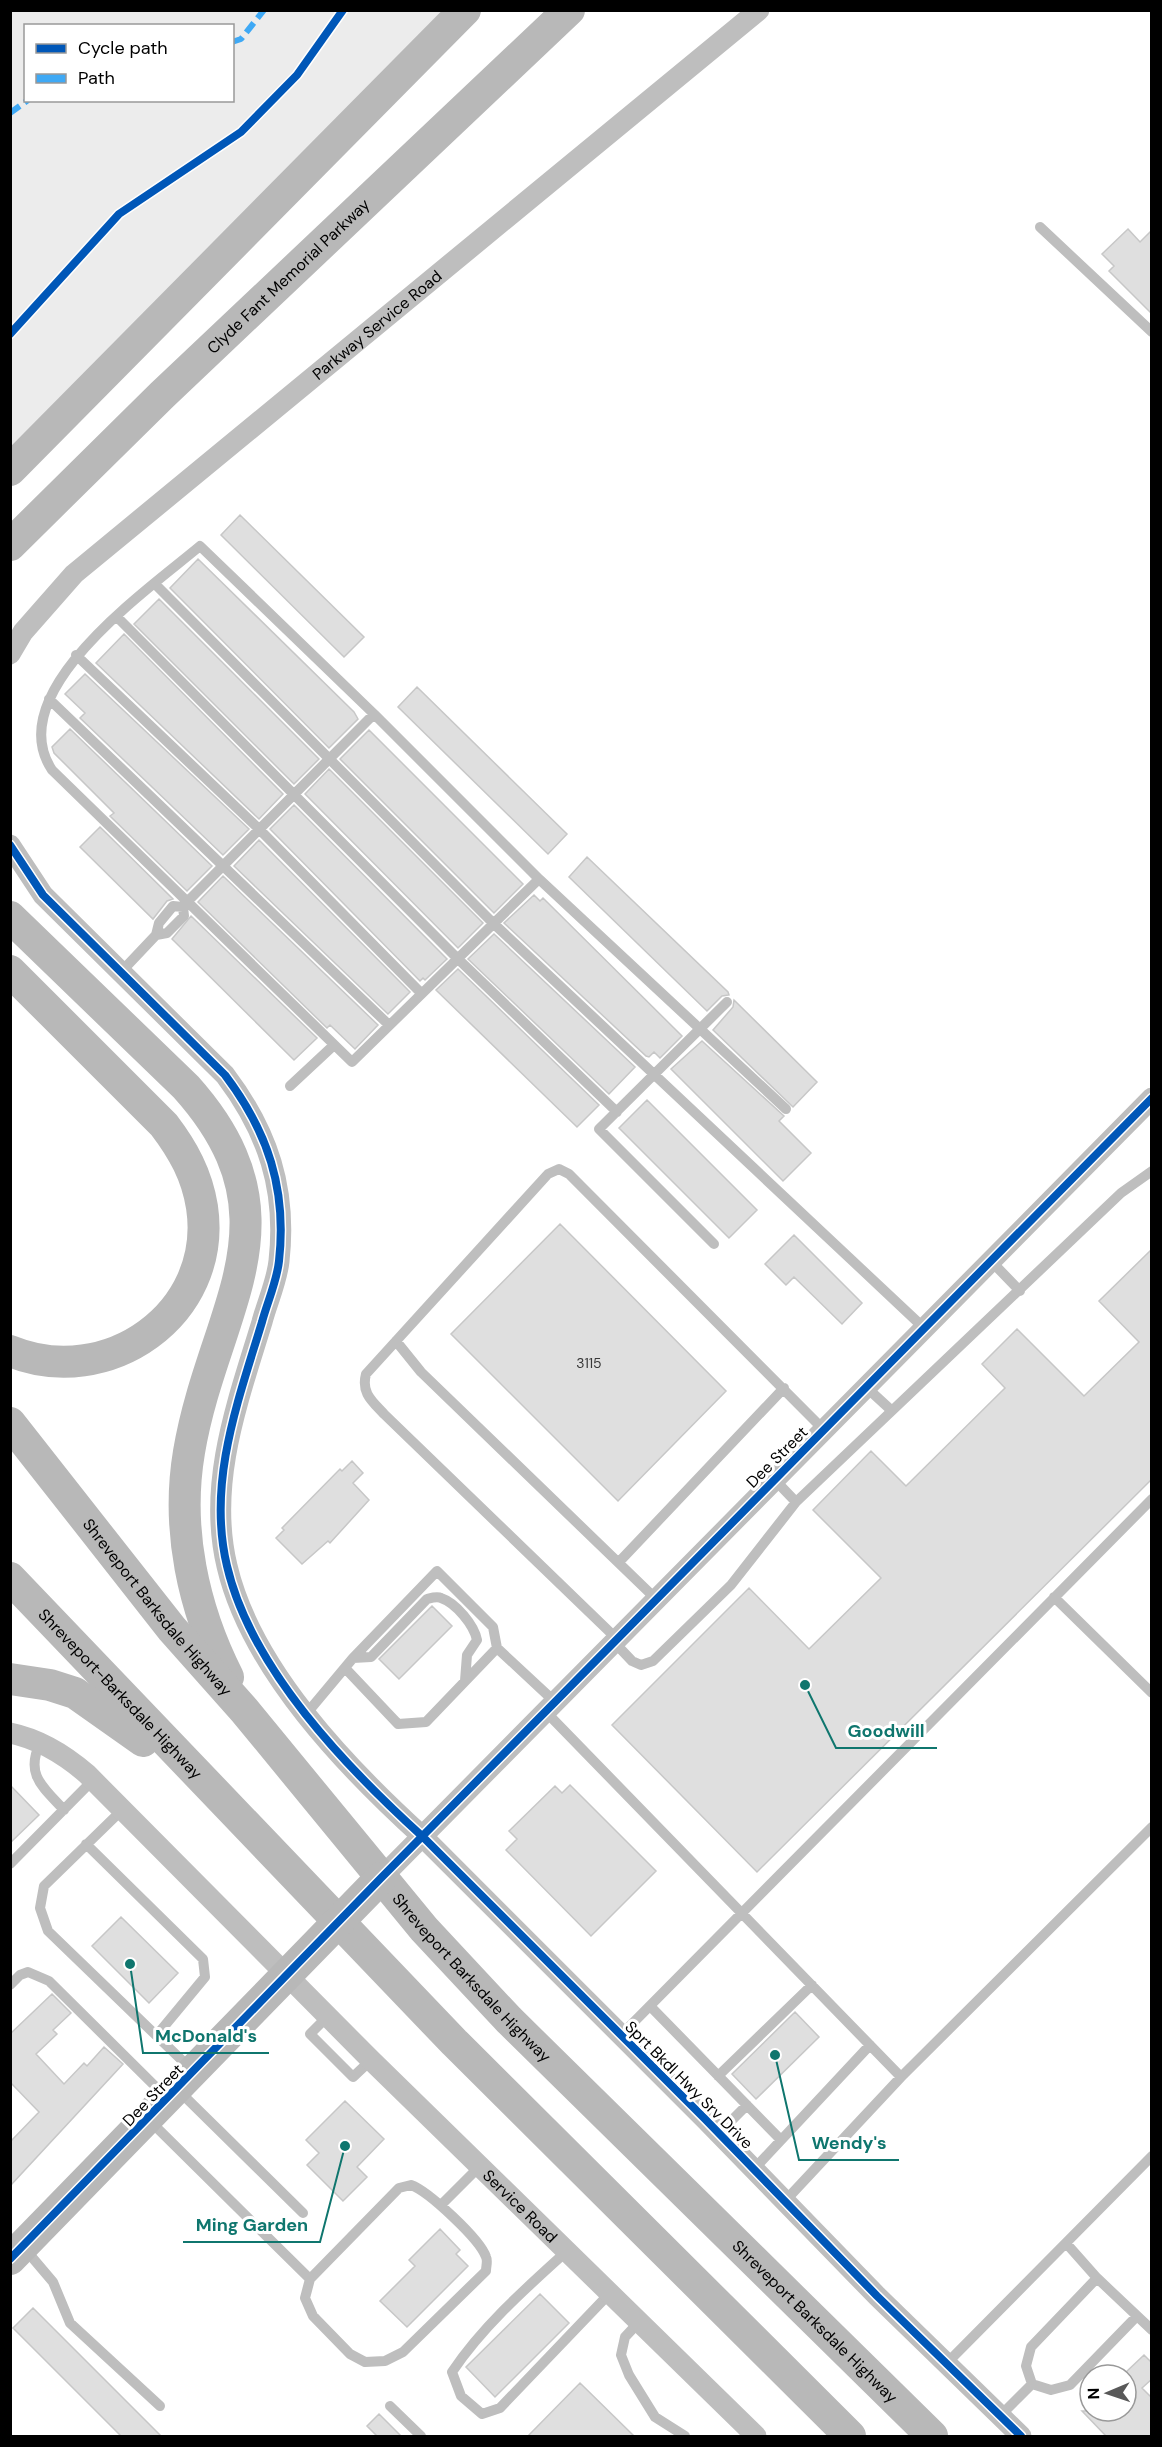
<svg xmlns="http://www.w3.org/2000/svg" width="1162" height="2447" font-family="'DM Sans',sans-serif">
	<rect width="100%" height="100%" fill="#fff"/>
	<path fill="#ececec" fill-rule="evenodd" d="M11,11H448L11,456ZM26,26H232V100H26Z"/>
	<path fill="#dfdfdf" stroke="#c7c7c7" stroke-width="1.5" d="M1128,229L1140,242L1152,230V314L1109,271L1114,266L1102,254Z
		M240,515L364,637L344,657L221,535Z
		M198,559L354,712L358,719L329,748L170,588Z
		M159,599L319,759L294,784L134,624Z
		M124,634L283,794L259,819L96,663Z
		M85,674L249,829L223,855L80,718L85,713L65,694Z
		M417,687L567,834L548,854L398,707Z
		M70,729L212,866L187,891L110,816L114,813L54,753L52,747Z
		M369,730L523,884L494,913L340,759Z
		M329,769L483,923L458,948L305,794Z
		M294,805L447,959L425,980L423,978L420,981L270,829Z
		M100,827L173,899L167,901L153,919L80,847Z
		M259,840L410,992L388,1014L234,866Z
		M587,857L728,992L729,995L722,996L707,1011L569,877Z
		M223,876L378,1025L355,1049L330,1025L327,1028L198,902Z
		M534,895L540,901L543,898L682,1036L660,1058L654,1052L649,1057L646,1056L504,923Z
		M191,916L317,1038L294,1060L172,939Z
		M494,934L635,1067L609,1094L468,959Z
		M458,969L599,1105L577,1127L436,990Z
		M734,1000L817,1082L793,1107L713,1030L733,1007Z
		M702,1041L784,1116L779,1121L811,1153L783,1181L671,1069Z
		M647,1100L757,1210L729,1238L619,1128Z
		M560,1224L726,1391L618,1501L451,1334Z
		M794,1235L862,1303L842,1324L794,1277L786,1285L765,1264Z
		M1152,1249V1479L757,1872L612,1725L749,1588L809,1649L881,1578L813,1510L871,1451L906,1486L1005,1388L982,1364L1017,1329L1084,1396L1139,1342L1099,1301Z
		M352,1461L363,1473L353,1483L369,1500L330,1543L328,1541L302,1564L276,1538L284,1530L282,1528L340,1469L342,1471Z
		M432,1606L452,1626L399,1679L379,1659Z
		M10,1785L39,1815L10,1843Z
		M570,1785L656,1871L591,1936L506,1850L517,1839L509,1831L555,1786L562,1793Z
		M121,1917L178,1973L149,2003L92,1946Z
		M52,1994L71,2013L53,2030L57,2034L36,2054L64,2084L84,2063L87,2066L104,2047L123,2064L10,2186V2142L39,2112L10,2082V2034Z
		M795,2012L819,2037L756,2099L732,2074Z
		M345,2101L384,2139L357,2167L367,2177L343,2201L307,2165L319,2153L306,2140Z
		M440,2229L460,2250L456,2254L468,2266L407,2327L380,2301L415,2266L409,2260Z
		M540,2294L569,2323L495,2397L466,2367Z
		M33,2308L161,2436H121L13,2328Z
		M1144,2355L1152,2363V2379L1142,2388L1152,2398V2436H1106L1082,2411H1126V2372Z
		M580,2383L634,2436H528Z
		M379,2414L401,2436H377L367,2426Z"/>
	<g fill="none" stroke-linecap="round" stroke-linejoin="round">
		<path stroke="#bebebe" stroke-width="10" d="M1040,227L1152,332
			M155,584L493,923L924,1328
			M117,617L457,958L617,1112
			M76,655L259,829L421,993
			M49,699L389,1025
			M539,879L786,1109
			M183,907L188,901C250,839 312,776 374,714L200,546C149,589 0,692 52,770L352,1062L539,879L374,714
			M121,972L156,935L159,923L173,906L183,907L184,916L167,933L156,935
			M290,1086L334,1045
			M714,1244L599,1129L727,1002
			M991,1261L1020,1291
			M396,1341L421,1372L656,1599
			M866,1387L891,1410
			M774,1479L796,1502
			M619,1562L784,1388
			M1054,1597L1152,1693
			M617,1639L384,1414C372,1401 361,1393 366,1374L548,1174L559,1169L569,1174L823,1429
			M614,1642L632,1661L641,1665L653,1661L731,1585L796,1502L1121,1193L1152,1171
			M353,1658L371,1657L427,1599C431,1598 437,1596 441,1598C456,1603 474,1625 477,1640L467,1655L465,1681
			M345,1668L398,1724L426,1722L497,1648
			M546,1712L901,2077L1152,1827
			M307,1713L353,1658L437,1571L493,1627L497,1648L555,1702
			M40,1743C25,1775 43,1787 64,1810
			M122,1810L44,1886L40,1908L48,1931L192,2070
			M86,1844L203,1959L205,1977L157,2035
			M10,1864L93,1780
			M10,1985L20,1975L28,1972L49,1981L166,2097
			M650,2006L781,2140
			M328,2016L310,2034L353,2077L371,2060
			M620,2036L1152,1499
			M718,2076L812,1985
			M177,2089L303,2213
			M148,2119L310,2279
			M719,2133L747,2105
			M754,2169L870,2045
			M411,2185C428,2191 480,2239 486,2257C488,2261 486,2266 486,2271L403,2352L385,2361L365,2362L350,2354L313,2316L305,2298L310,2279L399,2188Z
			M785,2201L901,2077
			M441,2205L480,2166
			M1066,2243L1097,2278L1152,2330
			M25,2249L53,2282L70,2323L160,2406
			M567,2251C526,2288 483,2326 452,2372L461,2396L482,2414L500,2408L610,2293
			M639,2322L625,2337L621,2355L629,2375L655,2417L685,2436
			M946,2364L1152,2156
			M1032,2384L1051,2390L1070,2385L1137,2316
			M390,2406L421,2436
			M1000,2416L1032,2384L1026,2366L1031,2347L1097,2278"/>
		<g stroke="#bebebe" stroke-width="21">
			<path id="s1" d="M10,654L23,632L74,574L759,10"/>
			<path d="M10,845L43,895L225,1075C268,1132 287,1189 279,1261C277,1281 267,1303 262,1322C238,1401 207,1483 227,1566C251,1669 347,1768 423,1837L705,2119L877,2296L1021,2436"/>
			<path id="s2" d="M10,1733C39,1739 65,1755 87,1774L371,2060L756,2436"/>
			<path d="M381,1878L1152,1098"/>
		</g>
		<g stroke="#b8b8b8" stroke-width="32">
			<path d="M10,470L465,10"/>
			<path id="s3" d="M10,545L162,395L569,10"/>
			<path d="M10,917L186,1087C305,1220 213,1309 189,1452C176,1529 193,1608 228,1677"/>
			<path d="M10,971L164,1125C183,1150 197,1175 202,1207C218,1314 107,1391 10,1351"/>
			<path id="s4" d="M10,1423L172,1629L244,1710L424,1929L509,2020L932,2436"/>
			<path id="s5" d="M10,1578L454,2042L850,2436"/>
			<path d="M10,1679L50,1685L75,1693L143,1741"/>
			<path d="M10,2259L381,1878"/>
		</g>
		<path stroke="#3fa9f5" stroke-width="6" stroke-dasharray="12 6" stroke-linecap="butt" d="M232,42L241,39L264,10
			M10,113L28,100"/>
		<g stroke="#fff" stroke-width="11">
			<path id="cycleway" d="M10,334L119,214L241,132L297,75L343,10
				M10,845L43,895L225,1075C268,1132 287,1189 279,1261C277,1281 267,1303 262,1322C238,1401 207,1483 227,1566C251,1669 347,1768 423,1837L705,2119L877,2296L1021,2436
				M10,2259L381,1878L1152,1098"/>
		</g>
		<use href="#cycleway" stroke="#0057b8" stroke-width="8"/>
	</g>
	<g text-anchor="middle" dominant-baseline="central" stroke-width="6" stroke-linejoin="round" paint-order="stroke">
		<g font-size="14" fill="#383838">
			<text x="589" y="1363">3115</text>
		</g>
		<g font-size="16" fill="#000" stroke="#fff">
			<text stroke="none"><textPath href="#s3" startOffset="387">Clyde Fant Memorial Parkway</textPath></text>
			<text stroke="none"><textPath href="#s1" startOffset="495">Parkway Service Road</textPath></text>
			<text transform="translate(777 1457) rotate(-45)">Dee Street</text>
			<text stroke="none"><textPath href="#s4" startOffset="236">Shreveport Barksdale Highway</textPath></text>
			<text stroke="none"><textPath href="#s5" startOffset="160">Shreveport-Barksdale Highway</textPath></text>
			<text stroke="none"><textPath href="#s4" startOffset="722">Shreveport Barksdale Highway</textPath></text>
			<text transform="translate(689 2085) rotate(45)">Sprt Bkdl Hwy Srv Drive</text>
			<text transform="translate(153 2095) rotate(-46)">Dee Street</text>
			<text stroke="none"><textPath href="#s2" startOffset="700">Service Road</textPath></text>
			<text stroke="none"><textPath href="#s4" startOffset="1208">Shreveport Barksdale Highway</textPath></text>
		</g>
	</g>
	<path fill="none" stroke="#0f766e" stroke-width="2" d="M805 1685L836 1748H937M130 1964L143 2053H269M775 2055L799 2160H899M345 2146L320 2242H183"/>
	<g fill="#0f766e" stroke="#fff" stroke-width="2">
		<circle cx="805" cy="1685" r="6"/>
		<circle cx="130" cy="1964" r="6"/>
		<circle cx="775" cy="2055" r="6"/>
		<circle cx="345" cy="2146" r="6"/>
	</g>
	<g font-size="18" text-anchor="middle" font-weight="bold" fill="#0f766e" stroke="#fff" stroke-width="6" stroke-linejoin="round" paint-order="stroke">
		<text x="886" y="1737">Goodwill</text>
		<text x="206" y="2042">McDonald's</text>
		<text x="849" y="2149">Wendy's</text>
		<text x="252" y="2231">Ming Garden</text>
	</g>
	<rect width="1162" height="2447" fill="none" stroke="#000000" stroke-width="24"/>
	<rect x="24" y="24" width="210" height="78" fill="#ffffff" stroke="#999999" stroke-width="1.5"/>
	<rect x="36" y="44" width="30" height="9" fill="#0057b8" stroke="#999999" stroke-width="1.5"/>
	<text x="78" y="54" font-size="18" fill="#000000">Cycle path</text>
	<rect x="36" y="74" width="30" height="9" fill="#3fa9f5" stroke="#999999" stroke-width="1.5"/>
	<text x="78" y="84" font-size="18" fill="#000000">Path</text>
	<g transform="translate(1108 2393) rotate(268)"><circle r="28" fill="#ffffff" stroke="#999999" stroke-width="1.5"/>
	<path d="M0-4.5L10 22L0 15L-10 22Z" fill="#595959"/>
	<text y="-9" font-size="16" font-weight="bold" text-anchor="middle" fill="#000000">N</text>
	</g>
</svg>
